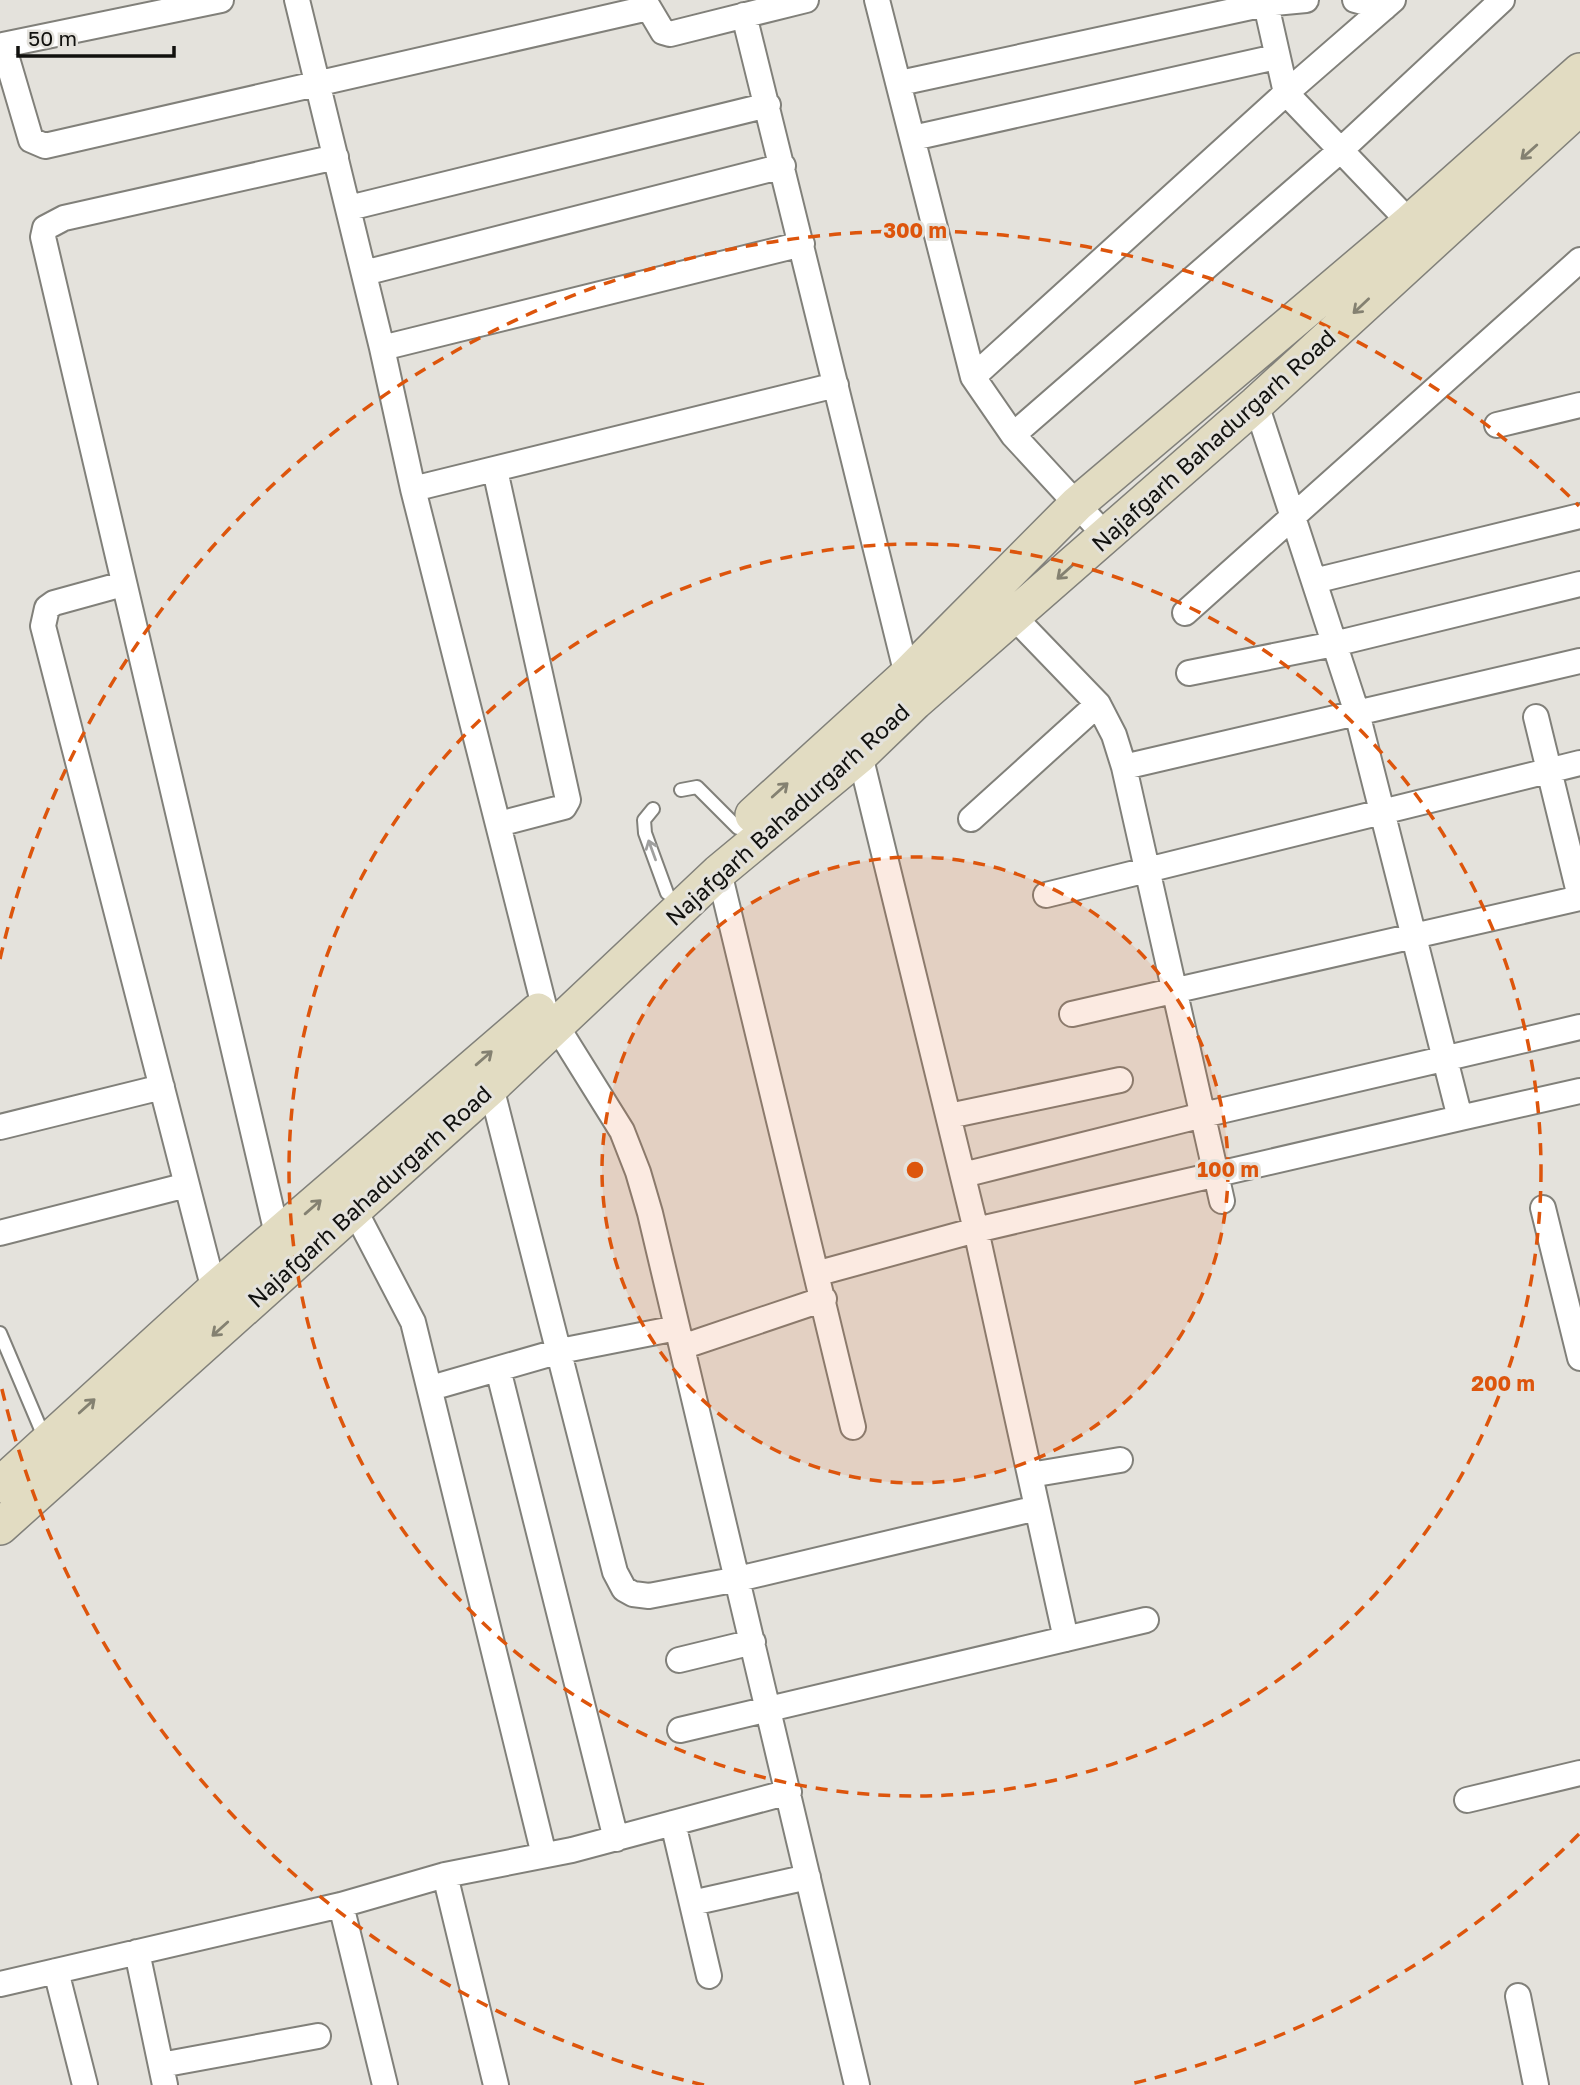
<svg xmlns="http://www.w3.org/2000/svg" width="1580" height="2085" font-family="'Golos Text',sans-serif">
	<rect width="100%" height="100%" fill="#e4e2dc"/>
	<g fill="none" stroke-linecap="round" stroke-linejoin="round">
		<g stroke="#81807a" stroke-width="16">
			<path id="service" d="M681,790L697,787L738,828
				M653,809L644,820L645,833L667,893
				M0,1333L45,1439"/>
		</g>
		<g stroke="#81807a" stroke-width="28">
			<path id="minor" d="M297,0L382,348L413,489L544,1006L622,1131L638,1172L650,1213L857,2085
				M644,0L663,32L670,34L806,0
				M877,0L973,377L1013,435L1106,536
				M1265,0L1286,93L1419,232
				M1355,0L1384,8
				M744,15L907,675
				M3,45L221,0
				M0,46L3,45L31,140L45,146L648,8
				M900,83L1265,4L1306,0
				M913,138L1276,57
				M349,208L768,105
				M364,273L783,166
				M382,348L802,244
				M973,377L1286,93L1393,0
				M1497,425L1580,405
				M1013,435L1342,149L1502,0
				M495,470L568,800L564,807L499,824
				M413,489L836,385
				M1314,581L1580,516
				M123,584L54,603L47,608L43,626L214,1290
				M1185,613L1580,260
				M1014,617L1098,704L1114,735L1124,767L1222,1201
				M1189,673L1334,644L1580,584
				M1536,717L1580,897
				M860,755L976,1230L1066,1639
				M1124,767L1580,661
				M971,819L1098,704
				M719,872L853,1427
				M1046,895L1580,763
				M1072,1014L1580,898
				M491,1087L615,1572L624,1589L633,1594L649,1596L738,1579L1037,1508
				M949,1116L1120,1080
				M1460,1118L1580,1091
				M0,1127L162,1087
				M963,1175L1203,1115L1580,1027
				M1543,1208L1580,1358
				M354,1209L413,1322L544,1855
				M0,1233L187,1185
				M278,1238L43,237L45,228L64,218L336,157
				M819,1273L976,1230L1460,1118L1357,713L1256,404
				M682,1347L824,1299
				M498,1369L616,1839
				M431,1388L560,1351L677,1328
				M1030,1475L1120,1460
				M679,1660L753,1642
				M680,1730L1146,1620
				M1467,1800L1580,1773
				M673,1823L709,1976
				M445,1875L496,2085
				M692,1903L808,1877
				M341,1905L385,2085
				M137,1952L165,2085
				M56,1971L85,2085
				M0,1984L341,1905L445,1875L572,1850L789,1792
				M1518,1996L1536,2085
				M161,2065L318,2036"/>
		</g>
		<g stroke="#81807a" stroke-width="38">
			<path id="secondary" d="M753,815L907,675L1077,504L1410,222L1580,71
				M0,1485L214,1290L538,1011
				M0,1527L491,1087L719,872L860,755L915,702L1256,404L1580,107"/>
		</g>
		<use href="#service" stroke="#fff" stroke-width="12"/>
		<use href="#minor" stroke="#fff" stroke-width="24"/>
		<use href="#secondary" stroke="#e2dcc2" stroke-width="35"/>
	</g>
	<defs><path id="oneway-shaft" d="M-6 0H5M1.5-3L5.5 0L1.5 3" fill="none" stroke-width="1.6" stroke-linecap="round" stroke-linejoin="round" transform="scale(1.75)"/></defs>
	<g stroke="#848171">
		<use href="#oneway-shaft" transform="translate(1529 152) rotate(138)"/>
		<use href="#oneway-shaft" transform="translate(1361 306) rotate(137)"/>
		<use href="#oneway-shaft" transform="translate(1065 572) rotate(138)"/>
		<use href="#oneway-shaft" transform="translate(780 790) rotate(-42)"/>
		<use href="#oneway-shaft" transform="translate(484 1058) rotate(-41)"/>
		<use href="#oneway-shaft" transform="translate(313 1207) rotate(-41)"/>
		<use href="#oneway-shaft" transform="translate(220 1329) rotate(138)"/>
		<use href="#oneway-shaft" transform="translate(87 1406) rotate(-42)"/>
	</g>
	<use stroke="#a0a09f" href="#oneway-shaft" transform="translate(652 850) rotate(-110)"/>
	<circle cx="915" cy="1170" r="313" fill="#dd550c" fill-opacity=".12"/>
	<g fill="none" stroke="#dd550c" stroke-width="3.5" stroke-dasharray="12 9">
		<circle cx="915" cy="1170" r="313"/>
		<circle cx="915" cy="1170" r="626"/>
		<path d="M1579 1834A939 939 0 0 1 1126 2085M704 2085A939 939 0 0 1 0 1381M0 959A939 939 0 0 1 1579 506"/>
	</g>
	<g text-anchor="middle" dominant-baseline="central" stroke-width="6" stroke-linejoin="round" paint-order="stroke">
		<g font-size="23" fill="#11110e" stroke="#e4e2dc">
			<text transform="translate(1213 440) rotate(-42)">Najafgarh Bahadurgarh Road</text>
			<text transform="translate(787 814) rotate(-42)">Najafgarh Bahadurgarh Road</text>
			<text transform="translate(369 1196) rotate(-42)">Najafgarh Bahadurgarh Road</text>
		</g>
	</g>
	<circle cx="915" cy="1170" r="10" fill="#dd550c" stroke="#e4e2dc" stroke-width="3.5"/>
	<g font-size="21" text-anchor="middle" font-weight="bold" fill="#dd550c" stroke="#e4e2dc" stroke-width="6" stroke-linejoin="round" paint-order="stroke">
		<text x="915" y="238">300 m</text>
		<text x="1228" y="1177">100 m</text>
		<text x="1503" y="1391">200 m</text>
	</g>
	<path d="M18 46v10h156v-10" fill="none" stroke="#11110e" stroke-width="3.5"/>
	<text x="28" y="46" font-size="21" fill="#11110e" stroke="#e4e2dc" stroke-width="5" paint-order="stroke">50 m</text>
</svg>
